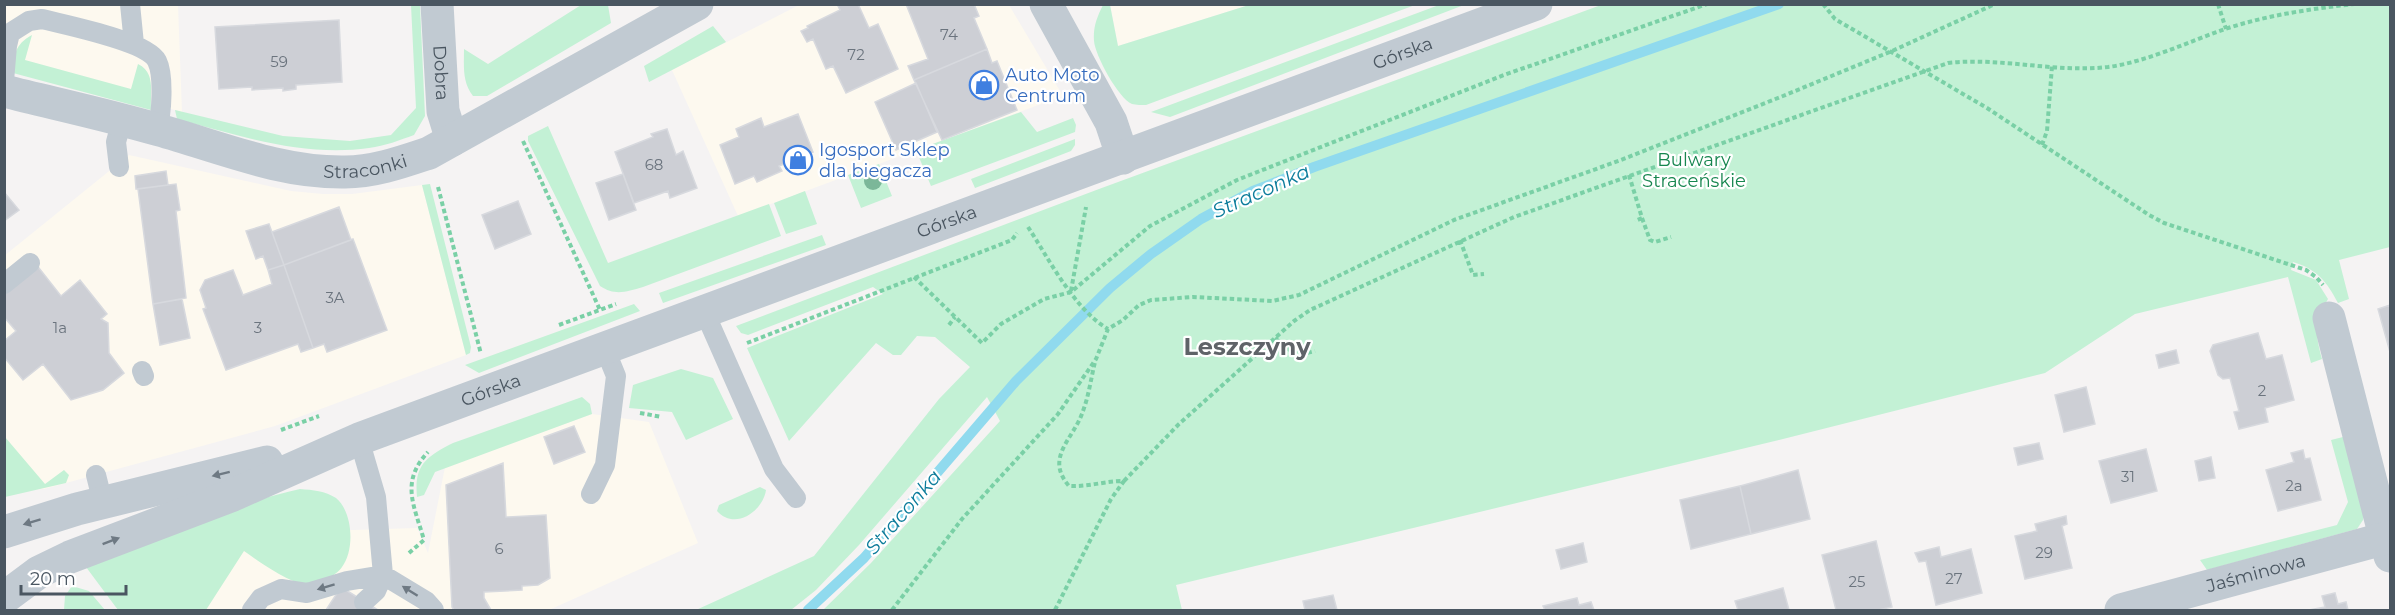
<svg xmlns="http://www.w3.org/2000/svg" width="2395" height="615" font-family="Montserrat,sans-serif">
	<rect width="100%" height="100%" fill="#f5f3f3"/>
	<path fill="#fdf9ef" d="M1110,4L1249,5L1118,46Z
		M4,5H178L182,112L5,63Z
		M799,5H1009L1063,96L738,216L672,70Z
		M129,155L291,191L323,194H352L422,185L466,355L275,426L44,489L5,491L4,256Z
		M592,414L649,422L698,543L549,610H118L116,608L258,533L417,528L428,553L445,467Z"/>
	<path fill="#c3f1d5" d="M411,5H420L425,116L414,135C400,140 385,146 369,148C303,157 240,136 177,119L175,110L283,136L350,141L391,135L416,108Z
		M581,5H608L611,23L487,96H473C462,82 464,66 464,49L488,64Z
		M1103,5H1110L1118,46L1249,5H1415L1146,105C1142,105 1136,105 1132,104C1118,98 1095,55 1094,41C1093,27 1097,17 1103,5Z
		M1439,5H1464L1170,117L1151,112Z
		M1601,5H2390V247L2339,260L2349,299L2338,303C2327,282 2317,269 2293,262L2291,270L2316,280L2328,299C2314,323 2315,333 2322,359L2311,363L2288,277L2135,314L2045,373L1783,439L1176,585L1182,610H823L871,563L1000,421L987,397L859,545L816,590L791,610H696L814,556L939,399L970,367L935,337L917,336L901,355H893L876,343L789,441L747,348L883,294L873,287L748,335L741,333L736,326L1099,189Z
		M713,26L726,42L649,82L644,66Z
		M32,35L25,60L131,89L138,64C156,73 150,92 151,110L13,73C13,56 15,44 32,35Z
		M1021,112L1037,132L1073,118L1076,125L1075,132L931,186L916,150Z
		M548,126L608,263L769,204L781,236L643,287C626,292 615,296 600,286L528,141V136Z
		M1075,139V145L1071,151L975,188L971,179Z
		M879,164L892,196L861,208L848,175Z
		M430,184L471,347L470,353L466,355L422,185Z
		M805,191L817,224L786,234L774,203Z
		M822,235L826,245L663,303L659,293Z
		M634,304L640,311L479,373L465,365Z
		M681,369L713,378L733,419L686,440L672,412L629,408L633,385Z
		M582,397L590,404L592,414L435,472L424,495L417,497C414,466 425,457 453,443Z
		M5,437L45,484L64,470L69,475L66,483L5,497Z
		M2343,437L2364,514L2363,520L2357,529L2207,570L2200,560L2337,525L2348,502L2331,440Z
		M760,487L766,490C763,511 735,531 717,511L719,505Z
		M300,489C313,490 325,491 336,498C353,512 355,550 342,567C337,575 320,584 310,585C293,586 258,561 244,551L206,610H118L86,567C156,539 227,505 300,489Z
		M72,586L89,591L105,610H64L65,596Z"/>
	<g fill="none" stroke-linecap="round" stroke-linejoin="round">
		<path stroke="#90daee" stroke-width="10" d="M808,610L864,558L1016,381L1110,288L1151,254L1201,219L1253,191L1314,167L1779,4"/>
	</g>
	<path fill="#cdcfd5" stroke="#d7d9de" stroke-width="1.5" d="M837,4H858L869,28L878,24L898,69L846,93L833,66L826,69L813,39L807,42L801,31L808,28L807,26L840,10Z
		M906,4H974L979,16L974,18L987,49L914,80L908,66L928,59Z
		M339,20L342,82L296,85V89L283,91V88L252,90V87L219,89L215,27Z
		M987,49L992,63L997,61L1017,110L942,140L914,80Z
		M916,83L937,132L896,150L875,102Z
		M798,114L813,152L779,166L782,171L757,182L754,176L735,184L720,145L739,137L736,129L761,118L764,127Z
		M667,129L676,155L683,151L697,188L670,198L668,191L634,203L615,152L653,137L651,134Z
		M166,171L168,185L136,189L135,176Z
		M623,174L636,210L609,220L596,183Z
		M176,184L180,210L176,211L186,298L153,304L138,189Z
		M4,192L19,210L4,221Z
		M518,201L531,234L495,249L482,215Z
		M339,207L351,240L284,265L272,232Z
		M269,224L284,265L268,270L263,256L256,259L246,231Z
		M353,239L387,330L327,352L324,344L313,348L284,265Z
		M35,263L61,296L80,280L107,314L101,319L108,323L109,353L124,373L103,390L71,400L43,364L23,380L4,357V341L16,331L4,317V287Z
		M284,265L313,348L301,352L298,344L226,370L203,309L206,308L200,290L205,280L233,270L243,295L272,284L268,270Z
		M182,299L190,338L160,345L153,304Z
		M2390,305V352L2378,309Z
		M2258,333L2266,359L2282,355L2294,400L2265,408L2268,422L2239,429L2234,412L2239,411L2230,378L2223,379L2218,375L2210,351L2213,345Z
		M2176,350L2179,363L2159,368L2156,355Z
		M2086,387L2095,424L2064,432L2055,395Z
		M574,426L585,452L554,464L544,437Z
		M2039,443L2043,459L2018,465L2014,448Z
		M2146,449L2157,491L2111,503L2099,461Z
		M2303,450L2305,459L2310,458L2321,500L2278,511L2266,470L2294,462L2291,453Z
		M2211,457L2215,478L2199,481L2195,461Z
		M503,463L506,517L546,515L550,578L538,585L522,586V590L484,592V598L491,610H454L452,607L446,485Z
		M1798,470L1810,519L1751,534L1740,486Z
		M1740,486L1751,534L1691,549L1680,500Z
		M2066,516L2067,524L2062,526L2072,568L2025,579L2015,536L2037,531L2035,524Z
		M1876,541L1892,607L1878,610H1836L1822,555Z
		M1583,543L1587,562L1561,569L1556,550Z
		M1939,547L1941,557L1971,549L1982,593L1936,605L1926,561L1919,562L1915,553Z
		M341,587L378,610H326Z
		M1783,588L1789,610H1738L1735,601Z
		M2335,593L2338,604L2346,602L2348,610H2309L2325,607L2322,596Z
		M1333,595L1337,610H1305L1303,601Z
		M1577,598L1579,605L1591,602L1594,610H1545L1543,606Z"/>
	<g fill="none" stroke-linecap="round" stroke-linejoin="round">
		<path stroke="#7ad0a6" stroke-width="4" stroke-dasharray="4.5 3" stroke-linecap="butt" d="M1823,4L1835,19L1987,108L2149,215L2164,223L2306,270L2316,277L2323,285
			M2218,4L2226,29
			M523,141L600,310
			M2042,145L2047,131L2052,66
			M1629,175L1642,218L1635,221
			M438,187L481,354
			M1642,218L1650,240L1655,242L1671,237
			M1028,227C1049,259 1074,309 1108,329
			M1460,240L1473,275L1484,274
			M914,277L982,343L1001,324L1044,299L1071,292L1150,226L1237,180L1504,75L1707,4
			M1071,291L1086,207
			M559,325L616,304
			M949,325L955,317
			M1275,338C1291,351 1293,357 1315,351
			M747,343L1012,240L1017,233
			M640,413L662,417
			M281,430L319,416
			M1124,481L1178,425L1294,321L1310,310L1514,217L1948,63C2001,57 2055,73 2108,67C2146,62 2188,42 2225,29C2268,15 2310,9 2354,4
			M409,553L424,540C414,505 400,482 428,452
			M892,610L962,519L1058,414L1096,359L1108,329L1123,320L1139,305L1151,300L1193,297L1272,301L1299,295L1454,220L1621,160L1783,96L1892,51L1995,4
			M1055,610L1111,499L1124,481C1105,481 1088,487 1069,486C1044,457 1074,439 1083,411C1089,395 1091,378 1095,362"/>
		<path stroke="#c1cad2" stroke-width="20" d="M130,4L134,44
			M4,81L7,46L10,33L29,21L42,19C65,25 147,41 157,61C164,75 162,114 157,129
			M119,167L116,142L122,120
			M4,284L30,263
			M705,313L774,469L796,498
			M142,371L144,376
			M359,439L376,497L383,575L376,591L364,602
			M96,475L103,503
			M591,494L605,465L616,376L605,349
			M252,610L261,598L281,589L307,593L347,581L383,575L426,601L434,610"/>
		<g stroke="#c1cad2" stroke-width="33">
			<path id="s1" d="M437,4L443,111L452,140"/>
			<path d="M1046,4L1111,122L1123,158"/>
			<path id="s2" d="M4,91C56,104 108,115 159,130C220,147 280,173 345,172C374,172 402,162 429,153L697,4"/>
			<path d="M2329,318L2390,556"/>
			<path id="s3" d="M2121,610L2390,537"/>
		</g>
		<g stroke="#c1cad2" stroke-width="33">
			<path d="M4,532L77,509L267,462"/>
			<path id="s4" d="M4,598L39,572L70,557L233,495L359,439L1536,4"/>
		</g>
	</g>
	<circle fill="#7bb799" cx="873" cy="181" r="9"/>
	<defs><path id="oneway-solid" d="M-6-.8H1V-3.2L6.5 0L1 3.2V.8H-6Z" transform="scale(1.5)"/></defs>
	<g fill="#6e7983">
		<use href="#oneway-solid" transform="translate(221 474) rotate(166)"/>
		<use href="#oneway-solid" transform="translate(32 522) rotate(163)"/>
		<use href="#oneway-solid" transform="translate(111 541) rotate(-21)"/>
		<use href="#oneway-solid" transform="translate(326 587) rotate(163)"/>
		<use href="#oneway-solid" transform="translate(410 591) rotate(-148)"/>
	</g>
	<defs>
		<g id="shop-ring" transform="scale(1.5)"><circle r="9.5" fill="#fff" stroke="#3f7fe0" stroke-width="1.5"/><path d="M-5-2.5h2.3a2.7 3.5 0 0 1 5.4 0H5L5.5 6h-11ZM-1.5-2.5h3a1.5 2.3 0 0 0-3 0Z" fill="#3f7fe0"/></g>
	</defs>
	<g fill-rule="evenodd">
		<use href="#shop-ring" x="984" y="85"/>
		<use href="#shop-ring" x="798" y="160"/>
	</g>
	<g text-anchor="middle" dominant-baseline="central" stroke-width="4.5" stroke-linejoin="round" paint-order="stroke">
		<g font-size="15" fill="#6b747e">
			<text x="949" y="34">74</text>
			<text x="856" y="54">72</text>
			<text x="279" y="61">59</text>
			<text x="654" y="164">68</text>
			<text x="335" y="297">3A</text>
			<text x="60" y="327">1a</text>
			<text x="258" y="327">3</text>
			<text x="2262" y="390">2</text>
			<text x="2128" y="476">31</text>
			<text x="2294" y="485">2a</text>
			<text x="499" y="548">6</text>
			<text x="2044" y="552">29</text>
			<text x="1954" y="578">27</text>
			<text x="1857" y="581">25</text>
		</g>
		<g font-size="18" fill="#4a5661" stroke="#fff">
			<text stroke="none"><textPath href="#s4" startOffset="1503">Górska</textPath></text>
			<text stroke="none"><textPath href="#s1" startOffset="69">Dobra</textPath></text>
			<text stroke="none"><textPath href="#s2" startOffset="372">Straconki</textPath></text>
			<text stroke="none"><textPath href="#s4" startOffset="1017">Górska</textPath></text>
			<text stroke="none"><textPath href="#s4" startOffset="531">Górska</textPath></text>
			<text stroke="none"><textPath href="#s3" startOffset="140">Jaśminowa</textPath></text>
		</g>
		<g font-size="18" fill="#366cbe" stroke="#fff" text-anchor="start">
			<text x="1005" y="75">Auto Moto<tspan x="1005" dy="21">Centrum</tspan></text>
			<text x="819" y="150">Igosport Sklep<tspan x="819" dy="21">dla biegacza</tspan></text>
		</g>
		<g font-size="18" fill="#17864f" stroke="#fff">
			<text x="1694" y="160">Bulwary<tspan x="1694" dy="21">Straceńskie</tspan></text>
		</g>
		<g font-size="20" font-style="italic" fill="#0c7c9b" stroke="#fff">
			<text transform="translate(1261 191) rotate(-24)">Straconka</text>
			<text transform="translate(903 512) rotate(-49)">Straconka</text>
		</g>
		<g font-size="24" font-weight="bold" fill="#5f6368" stroke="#fff">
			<text x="1247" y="346">Leszczyny</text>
		</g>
	</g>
	<rect width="2395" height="615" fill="none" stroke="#4a5661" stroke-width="12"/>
	<path d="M21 585v9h105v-9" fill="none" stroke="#4a5661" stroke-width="3"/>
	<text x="30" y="585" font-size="18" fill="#4a5661" stroke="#ffffff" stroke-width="4.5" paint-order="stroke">20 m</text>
</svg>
